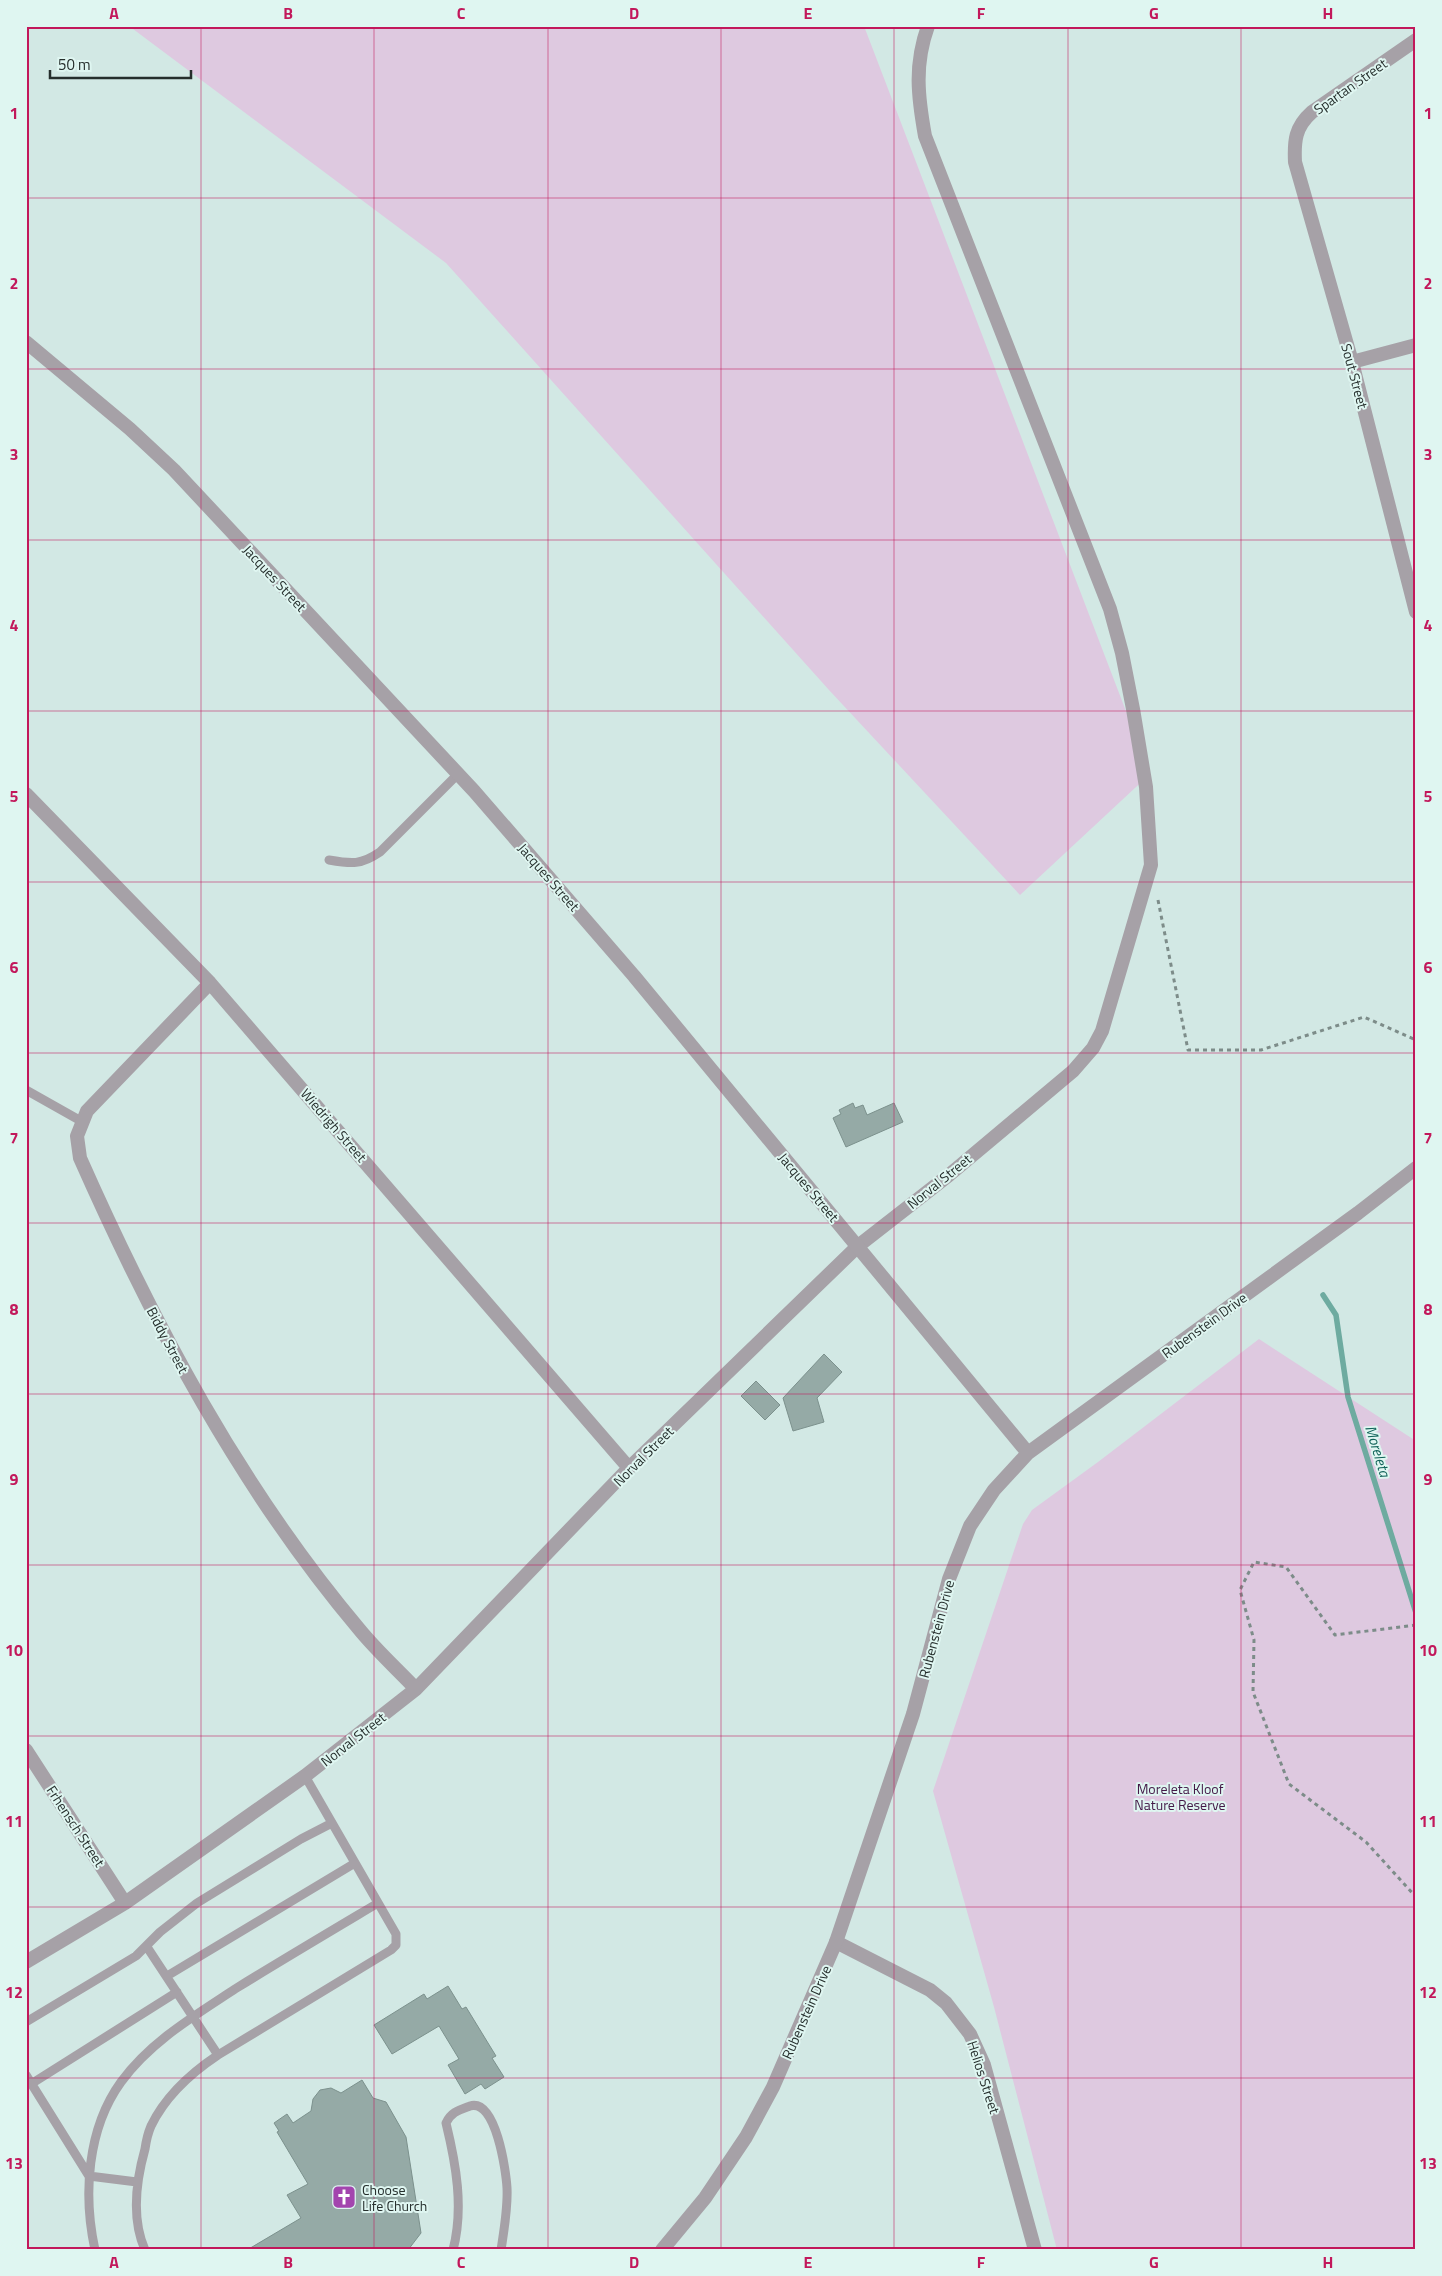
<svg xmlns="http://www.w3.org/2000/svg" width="1442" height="2276" font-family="'Titillium Web',sans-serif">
	<rect width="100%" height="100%" fill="#d2e8e4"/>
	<path fill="#dec9e0" d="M129,26H864L1150,774L1020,895L829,690L446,263Z
		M1259,1339L1416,1441V2250H1057L994,2007L933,1791L1023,1524L1032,1510L1098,1462Z"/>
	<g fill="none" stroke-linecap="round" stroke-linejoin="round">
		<path stroke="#6eaba0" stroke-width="5.5" d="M1323,1295L1336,1315L1348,1397L1416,1613"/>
	</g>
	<path fill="#95aaa6" stroke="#7c918d" d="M853,1103L855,1108L863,1105L867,1115L894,1103L903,1122L846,1147L833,1118L841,1114L839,1110Z
		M824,1354L842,1372L817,1398L824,1422L793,1431L783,1398Z
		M756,1381L780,1405L765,1420L741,1396Z
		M448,1986L462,2009L466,2007L496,2056L492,2058L504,2077L485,2089L481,2084L465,2094L448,2065L459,2059L439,2026L392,2054L374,2025L424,1994L427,1999Z
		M362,2080L373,2098L386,2102L406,2137L421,2233L408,2250H247L301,2218L287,2195L308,2184L277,2132L279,2131L274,2123L287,2114L293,2123L311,2111L313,2099L320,2090L331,2088L341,2093Z"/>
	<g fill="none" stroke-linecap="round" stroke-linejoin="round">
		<path stroke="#7d8c89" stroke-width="3" stroke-dasharray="4 4" stroke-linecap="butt" d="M1158,900L1188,1050H1261L1364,1017L1416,1040
			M1416,1625L1335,1635L1286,1567L1254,1562L1240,1590L1254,1640L1253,1692L1289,1784L1366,1842L1416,1897"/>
		<path stroke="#a6a1a7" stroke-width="9" d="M329,860C352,864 361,865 380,852L458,774
			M26,1090L81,1121
			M147,1947L218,2055
			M167,1976L355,1863
			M26,2022L136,1956L160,1932L197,1903L301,1839L332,1823
			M26,2075L89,2176L137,2182
			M31,2084L177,1992
			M95,2250C83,2195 87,2129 121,2082C150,2042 194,2016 235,1989C282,1960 331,1931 378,1903
			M145,2250C131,2218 136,2181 145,2149C146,2142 148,2133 151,2126C165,2097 191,2073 218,2055L391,1950L396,1945V1934L305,1776
			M453,2250C464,2208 456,2164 446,2123C451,2112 459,2110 470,2106C496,2098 506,2171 507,2188C508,2208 504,2230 501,2250"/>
		<path stroke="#a6a1a7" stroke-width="14" d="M1416,40L1312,112C1295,127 1294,141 1295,162L1352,362L1416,612
			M1352,362L1416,345
			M26,794L210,983L629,1468
			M210,983L87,1111L77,1136L80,1158C154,1325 241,1489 359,1629C376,1650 397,1669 416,1689
			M26,1750L125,1903
			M836,1942L930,1990L946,2003L970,2034L984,2065L1035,2250
			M26,1962L125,1903L305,1776L416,1689L629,1468L858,1246L949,1175L1073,1071L1093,1048L1102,1031L1151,865L1146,787L1133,709L1122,653L1110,609L925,136C918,97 914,65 928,26"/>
		<path stroke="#a6a1a7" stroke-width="14" d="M26,342L130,429L174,470L474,791L634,976L1028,1453
			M662,2250L705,2198L746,2137L773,2087L836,1942L913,1714L949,1579L970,1526L994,1490L1028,1453L1358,1213L1416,1168"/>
	</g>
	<path fill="none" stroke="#c2185b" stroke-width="1" stroke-opacity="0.55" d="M201,26V2250M374,26V2250M548,26V2250M721,26V2250M894,26V2250M1068,26V2250M1241,26V2250M26,198H1416M26,369H1416M26,540H1416M26,711H1416M26,882H1416M26,1053H1416M26,1223H1416M26,1394H1416M26,1565H1416M26,1736H1416M26,1907H1416M26,2078H1416"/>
	<defs>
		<g id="church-square" transform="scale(1.25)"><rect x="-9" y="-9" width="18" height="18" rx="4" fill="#a345ae" stroke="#dff6f1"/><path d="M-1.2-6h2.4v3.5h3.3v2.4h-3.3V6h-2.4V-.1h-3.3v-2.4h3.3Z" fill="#fff"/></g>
	</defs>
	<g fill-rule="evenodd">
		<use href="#church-square" x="344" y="2197"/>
	</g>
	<g text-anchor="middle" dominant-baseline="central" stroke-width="4" stroke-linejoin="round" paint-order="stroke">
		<g font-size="14" fill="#252e2c" stroke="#dff6f1">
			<text transform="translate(1350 86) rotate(-35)">Spartan Street</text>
			<text transform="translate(1355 376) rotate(75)">Sout Street</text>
			<text transform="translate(275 578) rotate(47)">Jacques Street</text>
			<text transform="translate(549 877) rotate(49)">Jacques Street</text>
			<text transform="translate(334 1125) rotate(49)">Wiedrigh Street</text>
			<text transform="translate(939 1181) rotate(-39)">Norval Street</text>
			<text transform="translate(809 1187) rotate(50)">Jacques Street</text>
			<text transform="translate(1204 1325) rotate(-36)">Rubenstein Drive</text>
			<text transform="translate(168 1340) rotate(62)">Biddy Street</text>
			<text transform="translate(643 1456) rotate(-45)">Norval Street</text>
			<text transform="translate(936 1629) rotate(-75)">Rubenstein Drive</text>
			<text transform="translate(353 1739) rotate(-38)">Norval Street</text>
			<text transform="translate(76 1826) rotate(57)">Frhensch Street</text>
			<text transform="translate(806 2012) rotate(-66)">Rubenstein Drive</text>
			<text transform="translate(984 2077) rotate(72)">Helios Street</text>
		</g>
		<g font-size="14" fill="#431847" stroke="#dff6f1">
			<text x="1180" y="1788">Moreleta Kloof<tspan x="1180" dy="16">Nature Reserve</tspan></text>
		</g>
		<g font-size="14" fill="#252e2c" stroke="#dff6f1" text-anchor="start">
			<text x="362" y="2189">Choose<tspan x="362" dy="16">Life Church</tspan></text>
		</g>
		<g font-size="15" font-style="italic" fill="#12645a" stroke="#dff6f1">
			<text transform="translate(1378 1451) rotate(73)">Moreleta</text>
		</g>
	</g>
	<rect width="1442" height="2276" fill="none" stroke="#dff6f1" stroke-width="55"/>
	<path d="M50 70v8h141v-8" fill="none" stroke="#252e2c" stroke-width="2.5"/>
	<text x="58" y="70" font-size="15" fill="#252e2c" stroke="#dff6f1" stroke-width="4" paint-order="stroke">50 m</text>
	<rect x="28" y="28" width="1386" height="2220" fill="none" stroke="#c2185b" stroke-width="2"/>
	<g font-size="16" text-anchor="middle" font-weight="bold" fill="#c2185b">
		<text x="114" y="19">A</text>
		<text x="288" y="19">B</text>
		<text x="461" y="19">C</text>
		<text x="634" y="19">D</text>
		<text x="808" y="19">E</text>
		<text x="981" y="19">F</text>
		<text x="1154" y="19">G</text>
		<text x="1328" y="19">H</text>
		<text x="14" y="119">1</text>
		<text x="1428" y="119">1</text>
		<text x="14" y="289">2</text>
		<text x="1428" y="289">2</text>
		<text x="14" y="460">3</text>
		<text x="1428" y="460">3</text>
		<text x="14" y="631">4</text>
		<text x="1428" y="631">4</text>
		<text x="14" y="802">5</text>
		<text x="1428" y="802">5</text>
		<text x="14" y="973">6</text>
		<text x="1428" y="973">6</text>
		<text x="14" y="1144">7</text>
		<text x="1428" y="1144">7</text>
		<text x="14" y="1315">8</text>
		<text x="1428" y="1315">8</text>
		<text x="14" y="1485">9</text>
		<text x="1428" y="1485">9</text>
		<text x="14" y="1656">10</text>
		<text x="1428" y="1656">10</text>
		<text x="14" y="1827">11</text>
		<text x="1428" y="1827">11</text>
		<text x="14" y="1998">12</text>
		<text x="1428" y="1998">12</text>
		<text x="14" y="2169">13</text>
		<text x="1428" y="2169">13</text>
		<text x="114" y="2268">A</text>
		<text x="288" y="2268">B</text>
		<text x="461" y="2268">C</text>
		<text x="634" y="2268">D</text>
		<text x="808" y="2268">E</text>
		<text x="981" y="2268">F</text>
		<text x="1154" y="2268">G</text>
		<text x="1328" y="2268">H</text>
	</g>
</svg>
